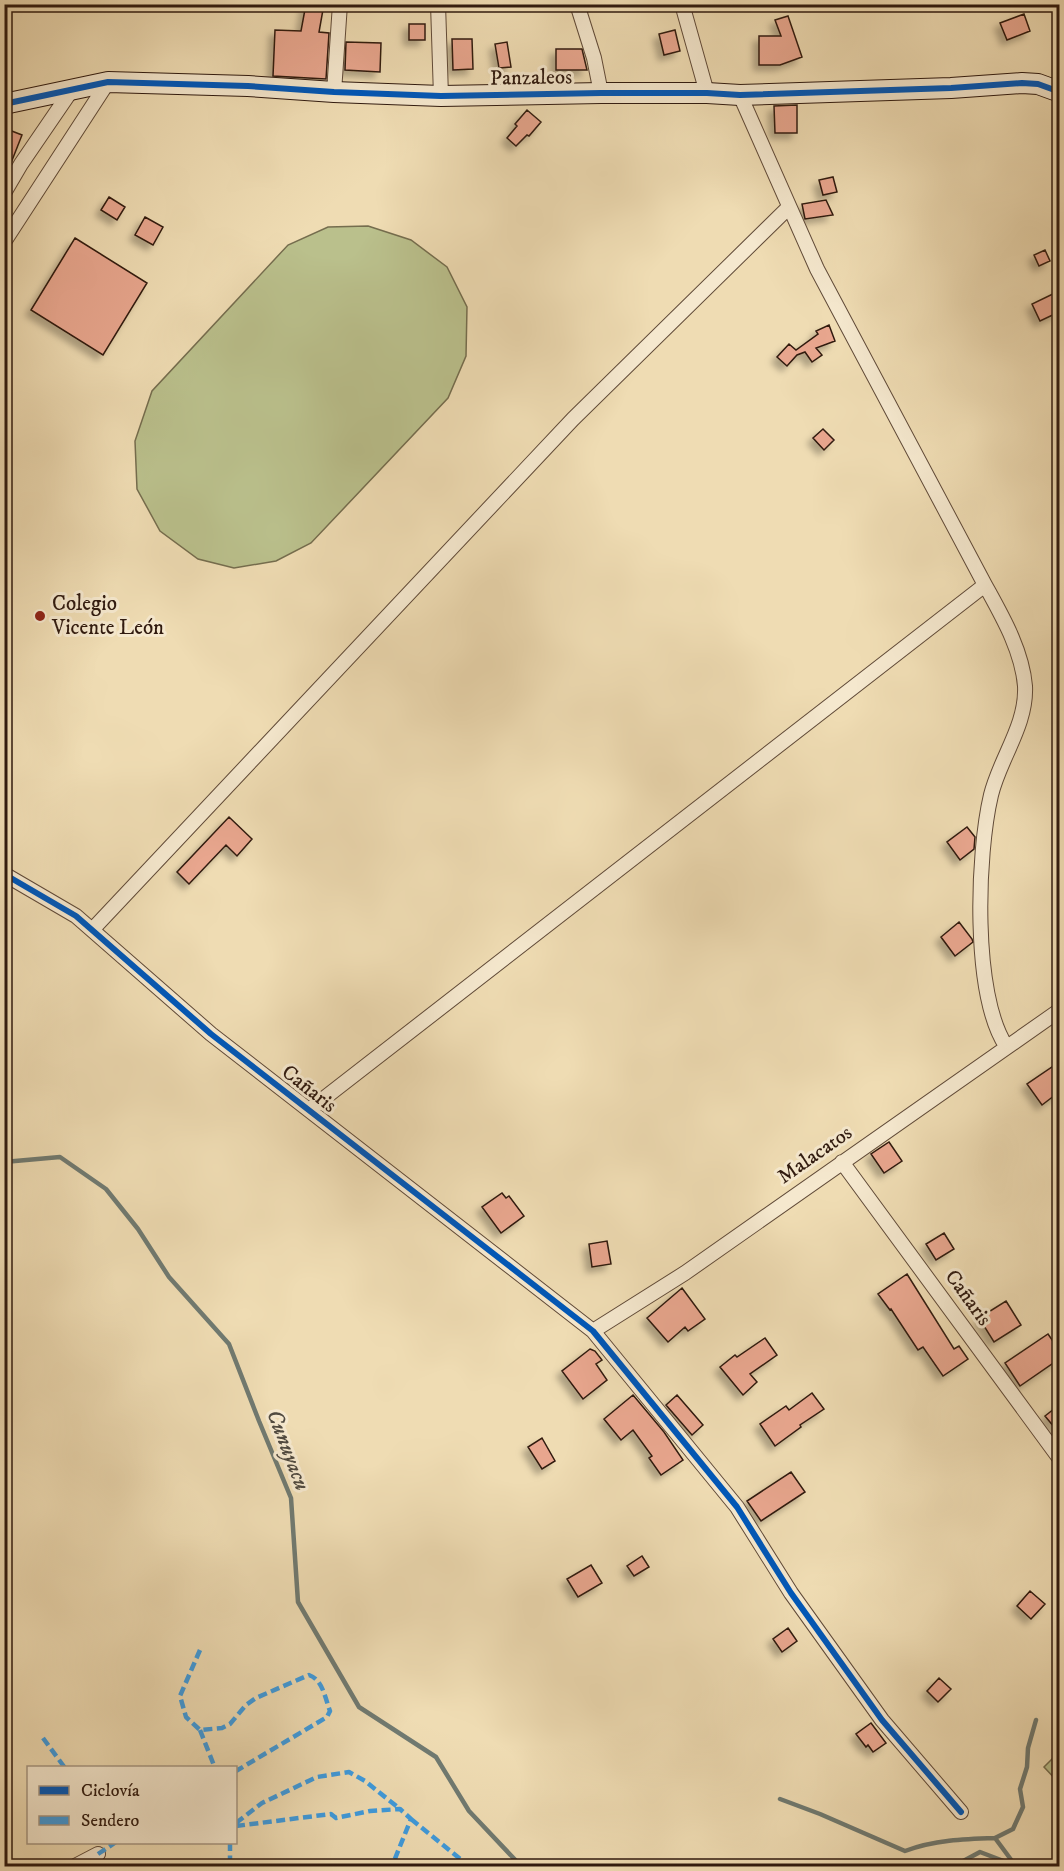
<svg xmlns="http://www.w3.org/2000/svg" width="1064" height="1871" font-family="'IM FELL DW Pica',serif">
	<defs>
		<filter id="shadow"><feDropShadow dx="-5.5" dy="5.5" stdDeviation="3" flood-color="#0004"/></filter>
	</defs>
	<rect width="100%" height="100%" fill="#efdcb3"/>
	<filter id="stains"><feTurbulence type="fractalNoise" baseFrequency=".00333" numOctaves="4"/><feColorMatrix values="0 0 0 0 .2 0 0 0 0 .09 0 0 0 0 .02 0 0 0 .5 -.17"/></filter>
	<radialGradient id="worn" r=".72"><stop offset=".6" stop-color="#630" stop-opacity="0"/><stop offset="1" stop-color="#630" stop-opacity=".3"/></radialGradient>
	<path fill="#bac08c" stroke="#756d4e" stroke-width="1.5" d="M368,226L411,240L447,267L467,307L466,356L448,398L311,543L276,561L234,568L198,559L160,531L137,489L135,441L152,391L288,245L328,227Z
		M1059,1752V1783L1044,1767Z"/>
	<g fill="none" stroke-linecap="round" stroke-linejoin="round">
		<path stroke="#707a71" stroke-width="4.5" d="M4,1162L60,1157L106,1189L138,1229L169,1277L229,1344L259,1421L291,1498L298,1602L359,1707L436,1757L469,1811L521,1866
			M780,1799L820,1814L905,1851C934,1840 964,1839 995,1838
			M1015,1865L995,1838L1013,1829L1023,1807L1020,1789L1027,1767L1028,1748L1036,1720
			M954,1866L980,1852L1014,1865"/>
	</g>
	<path fill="#e8a68e" stroke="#301a0f" stroke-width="1.5" filter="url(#shadow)" d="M306,4H324L319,32L329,33L326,79L273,76L275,30L301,31Z
		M1024,14L1030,31L1007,40L1000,23Z
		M788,16L802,57L780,65H759V36H781L775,20Z
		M409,24H425V40H409Z
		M675,30L680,51L664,55L659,34Z
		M452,39H472L473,69L453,70Z
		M346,42L381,43L380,72L345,70Z
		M507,42L511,67L499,68L495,44Z
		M556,49H582L587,70H556Z
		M797,105V133H775L774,106Z
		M527,110L541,122L529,136L527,135L516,146L507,138L517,126L515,124Z
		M4,128L22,135L11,163L4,174Z
		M833,177L837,192L823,195L819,180Z
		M109,197L125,207L117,220L101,210Z
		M826,200L833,215L805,219L802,204Z
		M145,217L163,227L153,245L135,235Z
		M75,238L147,283L103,355L31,310Z
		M1045,250L1050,261L1039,266L1034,255Z
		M1059,291V312L1040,321L1032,304Z
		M829,325L835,341L816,348L822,355L812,362L805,352L797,355L787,366L777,357L789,344L796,350L818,334L816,331Z
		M823,429L834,440L824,450L813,438Z
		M229,817L252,839L237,856L226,845L189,884L177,872Z
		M967,827L975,837L974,849L960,860L947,842Z
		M959,922L972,939L973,942L955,956L941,937Z
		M1059,1064V1092L1042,1105L1027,1084L1052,1067L1053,1068Z
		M889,1142L902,1161L884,1173L871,1154Z
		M502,1193L506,1198L509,1196L524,1216L501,1233L482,1207Z
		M944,1233L954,1249L936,1260L926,1244Z
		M607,1241L611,1264L592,1267L589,1244Z
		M907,1274L954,1349L959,1346L968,1359L943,1376L923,1347L918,1350L891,1309L890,1310L878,1294Z
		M682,1288L705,1319L688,1331L685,1327L668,1342L647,1318Z
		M1006,1301L1021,1325L994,1342L979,1318Z
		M1048,1334L1059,1350V1359L1020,1386L1005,1363Z
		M765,1338L777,1355L750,1374L757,1382L743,1395L720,1367L735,1355L737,1357Z
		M590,1349L595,1351L602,1360L596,1364L607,1380L583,1399L562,1371Z
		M812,1393L824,1409L800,1425L801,1427L775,1446L760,1424L786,1406L789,1410Z
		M633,1395L664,1432L683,1460L661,1475L649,1458L652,1456L633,1430L621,1440L604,1419Z
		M677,1395L703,1425L692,1435L666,1405Z
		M1059,1405V1433L1045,1416Z
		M542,1438L555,1461L542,1469L528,1447Z
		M791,1472L805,1492L761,1521L747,1501Z
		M642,1556L649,1567L634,1576L627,1566Z
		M591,1565L602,1583L578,1597L567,1579Z
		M1030,1591L1045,1604L1031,1619L1017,1606Z
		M788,1628L797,1641L782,1652L773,1639Z
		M939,1678L951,1689L938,1702L927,1691Z
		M871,1723L886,1743L873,1752L868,1745L866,1747L856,1734Z"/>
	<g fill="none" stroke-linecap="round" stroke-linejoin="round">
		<g stroke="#604a38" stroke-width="16">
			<path id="street" d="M438,4L441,96
				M577,4L594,58L601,93
				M682,4L707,93
				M334,92L340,4
				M740,95L817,269L985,585C1002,616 1022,650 1025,686C1027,725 1000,758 991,795C977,854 972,994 1006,1046
				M4,193L21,164L73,88
				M4,242L108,82
				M4,874L76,916L211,1034L593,1331L737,1507L791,1593L882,1720L961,1812
				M92,930L573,419L789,207
				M309,1110L985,585
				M842,1162L1060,1459
				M593,1331L685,1273L1060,1010
				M75,1866L98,1854"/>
		</g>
		<g stroke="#301a0f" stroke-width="22">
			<path id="secondary" d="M4,104L108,82L248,86L334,92L441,96L601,93H707L740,95L951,88L1022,83L1038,84L1060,92"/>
		</g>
		<use href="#street" stroke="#f5e8ce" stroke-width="14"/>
		<use href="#secondary" stroke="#f5e8ce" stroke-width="20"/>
		<path stroke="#3e9bde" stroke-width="4.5" stroke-dasharray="9 4.5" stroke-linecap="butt" d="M200,1650L180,1696L186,1717L200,1730L222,1728L230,1724L246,1705L256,1698L309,1675C323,1680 325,1698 330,1711L327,1717L236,1771
			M200,1730L215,1768
			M43,1738L65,1768
			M411,1819L469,1866
			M236,1823L262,1803L317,1777L349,1772L365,1781L400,1809
			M236,1826L331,1814L336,1818L370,1811L400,1809L411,1819L392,1866
			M230,1842V1861L236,1866
			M98,1854L116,1842"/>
		<g stroke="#f5e8ce" stroke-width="10">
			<path id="cycleway" d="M4,104L108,82L248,86L334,92L441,96L601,93H707L740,95L951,88L1022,83L1038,84L1060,92
				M4,874L76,916L211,1034L593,1331L737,1507L791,1593L882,1720L961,1812"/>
		</g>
		<use href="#cycleway" stroke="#0057b8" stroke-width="6"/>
	</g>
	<circle fill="#8f2418" stroke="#f5e8ce" stroke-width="2" cx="40" cy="616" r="6"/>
	<g text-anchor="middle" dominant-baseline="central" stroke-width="6" stroke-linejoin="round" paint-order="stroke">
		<g font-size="21" fill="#301a0f" stroke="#f5e8ce">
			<text transform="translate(531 78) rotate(-1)">Panzaleos</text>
			<text transform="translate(309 1089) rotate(38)">Cañaris</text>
			<text transform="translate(815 1155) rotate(-35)">Malacatos</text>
			<text transform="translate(968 1298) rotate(54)">Cañaris</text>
		</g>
		<g font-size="21" fill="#301a0f" stroke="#f5e8ce" text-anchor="start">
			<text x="52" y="604">Colegio<tspan x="52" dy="24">Vicente León</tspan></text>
		</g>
		<g font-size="22" font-style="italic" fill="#504a40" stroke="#f5e8ce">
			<text transform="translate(288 1450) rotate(69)">Cunuyacu</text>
		</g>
	</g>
	<rect width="1064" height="1871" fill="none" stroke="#efdcb3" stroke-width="24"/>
	<rect x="6" y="6" width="1052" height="1859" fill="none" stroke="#301a0f" stroke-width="3"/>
	<rect x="12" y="12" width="1040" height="1847" fill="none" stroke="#301a0f" stroke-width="1.5"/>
	<rect x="27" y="1766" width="210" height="78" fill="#f5e8ce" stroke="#a69682" stroke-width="1.5"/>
	<rect x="39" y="1786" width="30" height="9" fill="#0057b8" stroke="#a69682" stroke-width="1.5"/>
	<text x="81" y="1796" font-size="18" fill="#301a0f">Ciclovía</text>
	<rect x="39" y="1816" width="30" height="9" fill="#3e9bde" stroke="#a69682" stroke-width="1.5"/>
	<text x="81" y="1826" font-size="18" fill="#301a0f">Sendero</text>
	<rect width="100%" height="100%" filter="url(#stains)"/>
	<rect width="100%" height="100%" fill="url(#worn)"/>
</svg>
